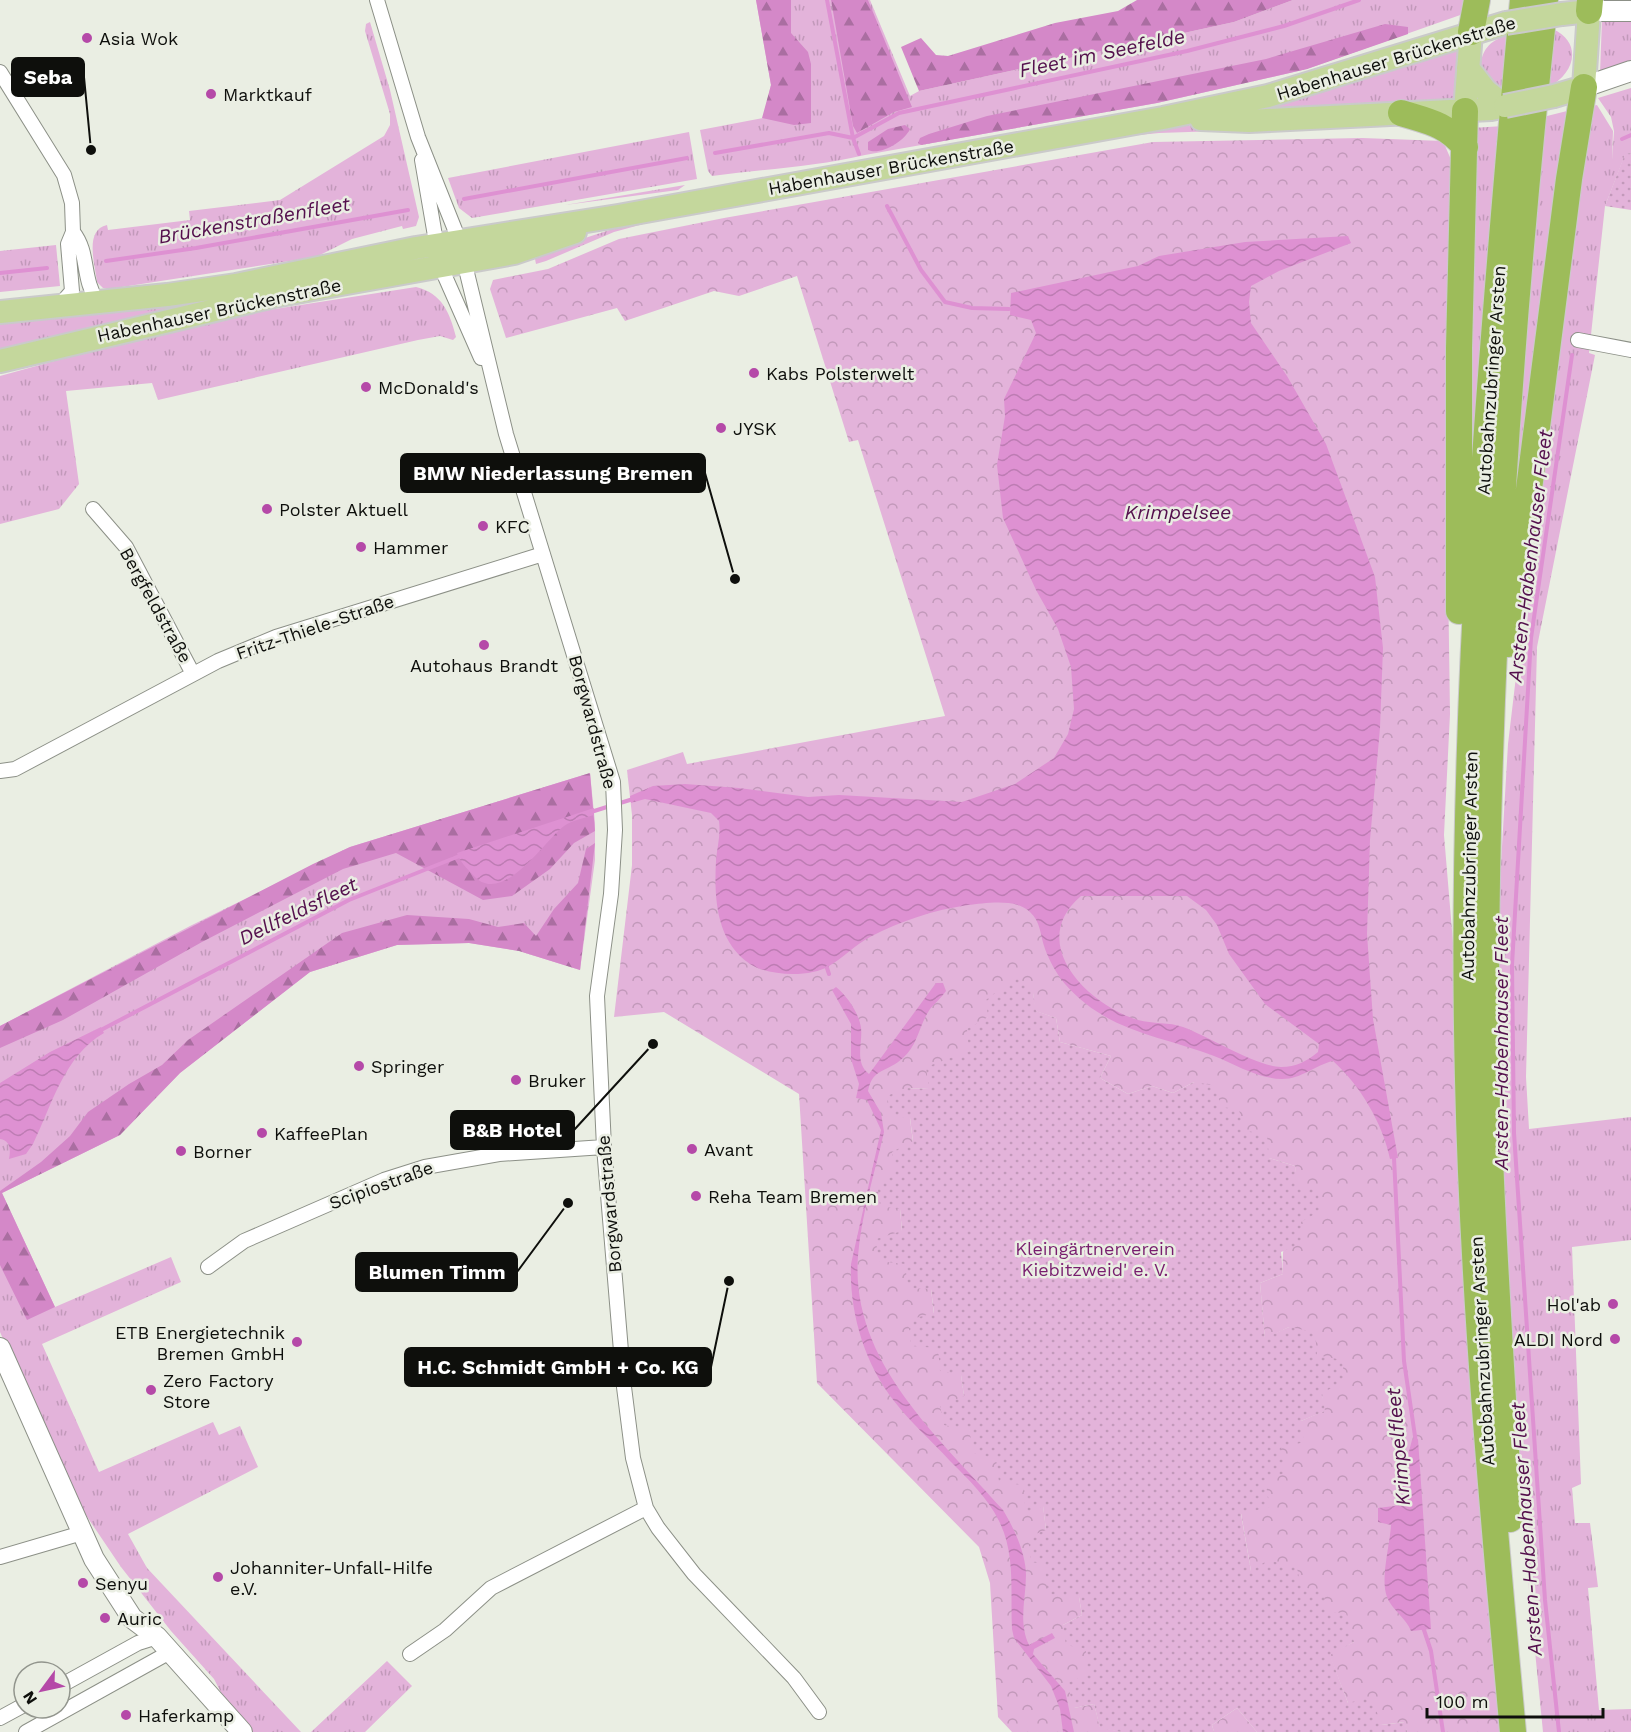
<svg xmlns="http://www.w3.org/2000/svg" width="1631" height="1732" font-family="'Work Sans',sans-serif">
	<defs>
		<pattern id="grass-tufts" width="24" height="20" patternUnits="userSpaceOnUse" patternTransform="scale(1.5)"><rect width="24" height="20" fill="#e3b3da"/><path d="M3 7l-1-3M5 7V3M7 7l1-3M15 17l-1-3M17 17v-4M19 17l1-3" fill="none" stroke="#c299ba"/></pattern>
		<pattern id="forest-firs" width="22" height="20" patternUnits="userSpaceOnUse" patternTransform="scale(1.5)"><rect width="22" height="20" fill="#d488c8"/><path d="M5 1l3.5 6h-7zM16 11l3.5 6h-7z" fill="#aa6ea1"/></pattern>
		<pattern id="park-crowns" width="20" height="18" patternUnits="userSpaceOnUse" patternTransform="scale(1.5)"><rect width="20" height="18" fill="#e3b3da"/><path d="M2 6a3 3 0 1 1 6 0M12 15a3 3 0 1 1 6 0" fill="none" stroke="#c299ba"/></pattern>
		<pattern id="garden-dots" width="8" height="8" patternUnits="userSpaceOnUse" patternTransform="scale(1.5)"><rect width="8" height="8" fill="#e3b3da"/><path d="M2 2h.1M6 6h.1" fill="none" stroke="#c299ba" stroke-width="1.8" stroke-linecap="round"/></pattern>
		<pattern id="water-waves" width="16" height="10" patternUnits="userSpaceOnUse" patternTransform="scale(1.5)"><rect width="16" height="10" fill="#de91d2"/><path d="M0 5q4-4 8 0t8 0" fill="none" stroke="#bd7cb3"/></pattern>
	</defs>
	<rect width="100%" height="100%" fill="#eaeee3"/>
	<path fill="url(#grass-tufts)" d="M756,0H870L910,96L919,91L1234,22L1293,0H1468L1466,13L1307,69L1157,103L865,155C815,167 763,169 712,176L708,171L700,130L763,118L771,85Z
		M1602,19H1631V64L1600,74Z
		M370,22L390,90L419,217L416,226L403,229L402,226L352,239L316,257L109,289L103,288L97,282C95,264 84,230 107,225L108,230L190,220L189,211L280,200L384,136L390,125V114L365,31L366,24Z
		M1553,29C1583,43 1575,74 1548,87Z
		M1506,36L1502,93L1480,68C1482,50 1489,41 1506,36Z
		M1465,41L1461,104L1227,112Z
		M1631,88V153L1625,155L1605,206L1589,353L1595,355L1537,647L1526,1077L1529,1129L1631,1117V1240L1572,1247L1581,1484L1572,1488L1575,1523H1590L1598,1587L1588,1588L1599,1710L1631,1709V1732H1543L1519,1489L1500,1133L1497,932L1508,744L1555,348L1592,106L1597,105L1613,131L1612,160L1614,131L1611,117L1598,98Z
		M1571,110L1510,560L1539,118Z
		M1166,125L1342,127L1159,133L1120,137L647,223L614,232L546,261L536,264L535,259L582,239L634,222Z
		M1504,126L1470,548L1471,128Z
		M689,132L697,179L472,218L459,208L448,178Z
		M685,185L678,190L565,205Z
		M56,245L60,286L0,292V251Z
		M265,285L0,356V319Z
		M416,287C442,293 450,313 456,337L453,340L440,336L418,340L158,400L152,383L66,391L79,484L59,509L0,524V376L152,334L250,313Z
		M590,773L595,823V860L580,970L519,951L469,943L397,945L310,972L180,1073L120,1135L2,1193L55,1307L171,1257L181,1282L42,1344L99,1472L213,1422L219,1435L240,1426L258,1467L128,1534L147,1568L301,1732H250L230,1710L214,1679L171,1631L121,1567L71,1493L0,1332V1026L190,926L350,847Z
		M387,1661L412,1686L365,1732H311Z"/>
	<path fill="url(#forest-firs)" d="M756,0H791V33L808,52L811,64V123L794,125L762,118L771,85Z
		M831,0H868L912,107L894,112L857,133L853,126Z
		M1137,0H1293L1234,22L919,91L901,47L921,38L936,55L948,56L1055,23L1118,11Z
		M1385,24L1408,27V34L1307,69L1157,103L921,145L918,143L920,138L929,134L987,116L1266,59Z
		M905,125L910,129C905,141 880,156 868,150V142L888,129Z
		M590,773L595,831L574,843L550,869L512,896L483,900L396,853L343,869L202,942L63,1020L0,1048V1026L313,864L350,847Z
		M595,843L580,970L519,951L469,943L397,945L310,972L180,1073L120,1135L2,1193L55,1307L27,1320L0,1265V1191L41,1162L70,1136L88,1112L129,1084L162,1065L188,1040L342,933L407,915L469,919L498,927L524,923L536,936L554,909L578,883L586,849Z"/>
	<path fill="url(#park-crowns)" d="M1362,138L1443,141L1452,162L1448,575L1450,714L1444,835L1456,978L1502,1732H1407L1404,1722L1381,1725L1348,1703L1329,1654L1354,1642L1300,1587L1251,1571L1241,1513L1265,1480L1281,1448L1301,1421L1324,1411L1317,1355L1289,1327L1265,1339L1260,1283L1283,1274C1279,1236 1300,1203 1295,1166L1269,1158L1194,1082L1173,1093L1152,1086L1128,1094L1100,1078L1111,1056L1060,1042L1056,1018L1035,1011L1033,993L988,1017L969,1051L929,1089L906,1088L913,1142L900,1209L905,1264L931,1289L938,1348L961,1375L969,1430L1043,1505L1046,1530L1044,1564L1079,1597L1082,1615L1063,1625L1086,1649V1675L1074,1708L1094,1704L1100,1727L1121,1732H1012L998,1717L990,1583L979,1547L817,1383L799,1094L664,1012L614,1017L632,865V815L627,770L683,752L687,764L945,716L858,440L849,442L797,276L739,296L714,291L625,321L617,308L506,338L490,289L493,280L548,269L619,239L724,218L1153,142Z
		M1237,1708L1257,1732H1214L1212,1725Z"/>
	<path fill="url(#garden-dots)" d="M1631,153V210L1605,206L1625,154Z
		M1017,975L1033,993L1036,1011L1056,1018L1060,1042L1111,1056L1100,1078L1128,1094L1152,1086L1173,1093L1194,1082L1217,1086L1220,1107L1239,1109L1243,1130L1267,1135L1269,1158L1295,1166L1298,1186L1318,1190L1320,1211L1301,1222L1303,1243L1281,1252L1283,1274L1260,1283L1265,1338L1289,1327L1315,1332L1317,1355L1342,1360L1345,1381L1322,1393L1325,1411L1301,1421L1304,1442L1281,1448L1285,1473L1265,1480L1270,1507L1241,1514L1251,1571L1268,1560L1297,1568L1301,1587L1323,1591L1327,1612L1346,1613L1354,1642L1330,1655L1348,1703L1372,1697L1381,1725L1405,1722L1407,1732H1257L1237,1708L1212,1725L1214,1732H1121L1100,1728L1094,1704L1074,1708L1067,1683L1086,1675V1649L1066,1645L1063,1625L1082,1615L1079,1597L1048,1594L1044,1564L1031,1562L1028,1537L1046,1530L1043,1506L1026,1515L1023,1485L999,1482L996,1459L973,1453L969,1430L944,1425L940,1406L964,1396L961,1375L940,1371L938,1348L911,1346L908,1320L934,1313L931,1289L908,1288L905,1264L878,1261L876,1239L902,1231L900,1209L880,1206L877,1182L894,1176L892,1152L913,1141L910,1118L891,1116L887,1096L906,1088L929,1089L926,1067L969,1051L967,1029L988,1017L986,1000Z"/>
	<path fill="url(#water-waves)" fill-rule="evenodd" d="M1348,236L1351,243L1279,271L1251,286L1249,302L1251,323L1287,376L1326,444L1375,577L1383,648L1380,728L1370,840L1367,934L1373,1019L1398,1158L1390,1159C1383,1124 1360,1085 1333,1061C1315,1065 1302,1079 1282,1079C1256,1078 1237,1065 1214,1056C1159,1035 1107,1032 1065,984C1057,975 1049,960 1045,949C1040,935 1041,922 1030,912C1016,898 986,903 968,905C934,910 900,921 870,937C855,945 843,958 829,966C810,978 768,976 750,964C716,941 714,898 716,861C717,847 721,835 719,821L711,813L645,799L631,803L630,796L653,786L685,784L739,788L808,797L839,795L962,802L1015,784L1054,758L1068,734L1074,709L1071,667L1058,629L1036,590L1003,518L997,465L1005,416L1004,399L1036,333L1031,320L1010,315L1011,293L1138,266L1159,256L1245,242ZM1081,896H1187L1206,910L1217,925L1229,954L1265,1004L1319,1044L1318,1052C1307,1061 1296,1067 1281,1067C1255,1066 1210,1037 1183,1027C1169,1022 1153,1024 1138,1020C1087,1004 1026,943 1081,896Z
		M594,808V815C585,818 572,820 564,826C544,841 502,908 473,875C466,867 460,862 457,853Z
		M936,983H943L946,991C941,998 935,1003 930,1009C919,1025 918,1045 903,1058C887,1073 873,1067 868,1091L881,1113L884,1132C875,1172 861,1215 858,1256C850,1362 939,1437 1003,1510C1014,1528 1026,1554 1026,1575C1026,1599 1018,1622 1029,1645L1052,1633L1055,1638L1034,1649L1033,1654L1065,1691L1074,1732H1063L1060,1709L1051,1686L1014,1638L1012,1629C1010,1592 1016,1555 999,1521C988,1498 968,1479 950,1461C932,1441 910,1422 894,1401C864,1363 849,1311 851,1264L881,1130L867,1100L856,1098L859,1084L851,1059V1024L832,990L836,987C847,996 859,1013 861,1028C863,1042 854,1063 869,1074Z
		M101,1027L104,1033C64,1056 52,1105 33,1144L26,1154L9,1159C11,1150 10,1140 0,1139V1083L50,1052Z
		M1418,1439L1431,1629L1411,1631C1406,1618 1392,1610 1387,1597C1380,1579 1390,1545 1391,1525L1378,1522V1508L1402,1505L1405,1492L1396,1482L1405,1466L1412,1440Z"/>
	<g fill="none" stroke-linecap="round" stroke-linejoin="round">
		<path stroke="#de91d2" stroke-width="4" d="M827,0L853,138L859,154
			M853,138L899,113L1187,51L1284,26L1359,0
			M1622,139L1631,135
			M715,153L829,133L853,138
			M464,199L687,158
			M887,206L921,270L945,302L972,308L1009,309
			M106,261L196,248L408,210
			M0,273L47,268
			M617,804L633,799
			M591,812L610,806
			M827,968L829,974
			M99,1031L349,900L462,855
			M1394,1158L1404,1361L1416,1443
			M1423,1627L1431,1651L1443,1732
			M1559,1732L1545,1600L1514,1133L1512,965L1531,638L1572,355"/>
		<g stroke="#8c9087" stroke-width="16">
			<path id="street" d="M377,0L418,137L459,240L506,434L613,782L615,830L611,894L597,996L604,1147L624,1387L633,1458L646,1508L658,1528L694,1574L794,1678L819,1712
				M0,72L64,175L72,203L73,232L68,244L72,291L59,306
				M422,160L440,265L481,358
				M73,232C90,254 81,277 98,303
				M1578,340L1631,350
				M93,509L126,547L193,674
				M0,771L15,769L218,661L276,637L543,554
				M208,1267L244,1241L384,1180L425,1167L499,1154L604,1147
				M0,1557L82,1533
				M410,1654L445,1630L491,1588L646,1508
				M60,1686L138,1643L157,1637
				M0,1718L24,1705
				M26,1732L170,1652"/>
		</g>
		<g stroke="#8c9087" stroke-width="22">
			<path id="secondary" d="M1589,11H1631
				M1584,87L1631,71
				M0,1348L94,1559L132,1618L157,1637L242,1732"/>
		</g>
		<g stroke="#cacaca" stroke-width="26">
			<path id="primary" d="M1468,68L1486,91L1505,106
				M1554,96L1584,87L1589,11L1562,14
				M1465,111L1471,32
				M1201,119L1249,121L1491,109L1505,106
				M0,312L167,295L236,285L416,248L618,216L1163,118L1268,96L1506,23
				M0,361L274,296L514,253L575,232"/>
		</g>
		<g stroke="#cacaca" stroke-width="28">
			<path id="highway" d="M1589,11L1590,0
				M1471,32L1477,0
				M1401,113C1427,121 1447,124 1465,147
				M1459,611V348L1465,111
				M1509,644L1569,179L1584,87
				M1510,1519C1500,1339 1486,1158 1486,977C1487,651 1510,324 1545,0
				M1513,1732C1493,1515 1473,1298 1468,1079C1459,719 1490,359 1523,0"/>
		</g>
		<use href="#street" stroke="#fff" stroke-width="14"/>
		<use href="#secondary" stroke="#fff" stroke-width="20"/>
		<use href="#primary" stroke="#c4d79c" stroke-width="22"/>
		<use href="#highway" stroke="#9dbc5a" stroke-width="26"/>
		<g stroke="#cacaca" stroke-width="26" stroke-linecap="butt">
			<path id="primary-bridge" d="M1506,23L1562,14
				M1505,106L1554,96"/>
		</g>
		<use href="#primary-bridge" stroke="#c4d79c" stroke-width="22"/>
	</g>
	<g fill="#b549a8" stroke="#eaeee3" stroke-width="2">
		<circle cx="87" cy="38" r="6"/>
		<circle cx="211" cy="94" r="6"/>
		<circle cx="754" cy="373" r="6"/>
		<circle cx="366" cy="387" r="6"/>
		<circle cx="721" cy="428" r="6"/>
		<circle cx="267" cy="509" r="6"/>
		<circle cx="483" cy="526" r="6"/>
		<circle cx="361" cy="547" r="6"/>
		<circle cx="484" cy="645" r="6"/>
		<circle cx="359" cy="1066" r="6"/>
		<circle cx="516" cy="1080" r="6"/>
		<circle cx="262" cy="1133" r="6"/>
		<circle cx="692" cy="1149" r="6"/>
		<circle cx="181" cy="1151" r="6"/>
		<circle cx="696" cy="1196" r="6"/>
		<circle cx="1613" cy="1304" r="6"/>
		<circle cx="1615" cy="1339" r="6"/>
		<circle cx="297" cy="1342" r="6"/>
		<circle cx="151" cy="1390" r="6"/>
		<circle cx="218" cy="1577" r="6"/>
		<circle cx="83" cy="1583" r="6"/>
		<circle cx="105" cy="1618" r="6"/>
		<circle cx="126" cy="1715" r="6"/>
	</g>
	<g text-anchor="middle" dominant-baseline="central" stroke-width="5" stroke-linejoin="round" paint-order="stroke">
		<g font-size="18" fill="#0e0f0c" stroke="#eaeee3" text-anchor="start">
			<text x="99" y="38">Asia Wok</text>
			<text x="223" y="94">Marktkauf</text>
			<text x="766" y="373">Kabs Polsterwelt</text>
			<text x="378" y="387">McDonald's</text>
			<text x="733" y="428">JYSK</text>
			<text x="279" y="509">Polster Aktuell</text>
			<text x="495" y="526">KFC</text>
			<text x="373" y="547">Hammer</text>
			<text x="484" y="665" text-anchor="middle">Autohaus Brandt</text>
			<text x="371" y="1066">Springer</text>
			<text x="528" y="1080">Bruker</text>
			<text x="274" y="1133">KaffeePlan</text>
			<text x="704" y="1149">Avant</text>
			<text x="193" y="1151">Borner</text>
			<text x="708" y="1196">Reha Team Bremen</text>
			<text x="1601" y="1304" text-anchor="end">Hol'ab</text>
			<text x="285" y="1332" text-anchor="end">ETB Energietechnik<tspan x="285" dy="21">Bremen GmbH</tspan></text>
			<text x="1603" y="1339" text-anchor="end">ALDI Nord</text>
			<text x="163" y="1380">Zero Factory<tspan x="163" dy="21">Store</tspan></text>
			<text x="230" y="1567">Johanniter-Unfall-Hilfe<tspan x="230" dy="21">e.V.</tspan></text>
			<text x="95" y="1583">Senyu</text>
			<text x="117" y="1618">Auric</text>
			<text x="138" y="1715">Haferkamp</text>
		</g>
		<g font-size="18" fill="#0e0f0c" stroke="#eaeee3">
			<text transform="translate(1396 58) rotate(-17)">Habenhauser Brückenstraße</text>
			<text transform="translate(891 167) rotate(-10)">Habenhauser Brückenstraße</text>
			<text transform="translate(219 310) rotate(-12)">Habenhauser Brückenstraße</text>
			<text transform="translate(1491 380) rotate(-86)">Autobahnzubringer Arsten</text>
			<text transform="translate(156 605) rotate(61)">Bergfeldstraße</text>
			<text transform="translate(315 627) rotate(-19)">Fritz-Thiele-Straße</text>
			<text transform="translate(593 722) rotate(75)">Borgwardstraße</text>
			<text transform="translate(1469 866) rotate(-89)">Autobahnzubringer Arsten</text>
			<text transform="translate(381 1185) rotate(-20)">Scipiostraße</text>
			<text transform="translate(609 1204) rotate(-95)">Borgwardstraße</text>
			<text transform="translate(1482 1351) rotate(-93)">Autobahnzubringer Arsten</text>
		</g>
		<g font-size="18" fill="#781e6e" stroke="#eaeee3">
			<text x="1095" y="1248">Kleingärtnerverein<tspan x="1095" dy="21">Kiebitzweid' e. V.</tspan></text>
		</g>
		<g font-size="20" font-style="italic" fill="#54104d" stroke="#eaeee3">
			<text transform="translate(1102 53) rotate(-12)">Fleet im Seefelde</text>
			<text transform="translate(254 220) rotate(-10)">Brückenstraßenfleet</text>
			<text x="1178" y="512">Krimpelsee</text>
			<text transform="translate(1530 556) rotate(-83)">Arsten-Habenhauser Fleet</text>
			<text transform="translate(298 911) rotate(-26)">Dellfeldsfleet</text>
			<text transform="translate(1501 1043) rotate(-90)">Arsten-Habenhauser Fleet</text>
			<text transform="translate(1398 1447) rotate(-95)">Krimpelfleet</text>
			<text transform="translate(1526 1529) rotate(-94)">Arsten-Habenhauser Fleet</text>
		</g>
	</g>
	<path fill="none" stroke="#0e0f0c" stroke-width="2" d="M91 150L84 77M735 579L705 473M653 1044L574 1130M568 1203L517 1272M729 1281L711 1367"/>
	<g fill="#0e0f0c" stroke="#eaeee3" stroke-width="2">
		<circle cx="91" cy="150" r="6"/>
		<circle cx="735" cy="579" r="6"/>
		<circle cx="653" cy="1044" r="6"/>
		<circle cx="568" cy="1203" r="6"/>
		<circle cx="729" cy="1281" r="6"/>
	</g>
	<g fill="#0e0f0c" stroke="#0e0f0c" stroke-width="2">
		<rect x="12" y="58" width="72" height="38" rx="6"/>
		<rect x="401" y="454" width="304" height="38" rx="6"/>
		<rect x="451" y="1111" width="123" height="38" rx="6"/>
		<rect x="356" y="1253" width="161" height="38" rx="6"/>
		<rect x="405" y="1348" width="306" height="38" rx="6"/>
	</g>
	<g font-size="20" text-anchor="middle" font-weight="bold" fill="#fff">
		<text x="48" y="84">Seba</text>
		<text x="553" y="480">BMW Niederlassung Bremen</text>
		<text x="512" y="1137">B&amp;B Hotel</text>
		<text x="437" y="1279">Blumen Timm</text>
		<text x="558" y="1374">H.C. Schmidt GmbH + Co. KG</text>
	</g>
	<g transform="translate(42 1690) rotate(237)"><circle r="28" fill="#eaeee3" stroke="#92958d" stroke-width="1.5"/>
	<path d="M0-4.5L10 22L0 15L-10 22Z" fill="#b549a8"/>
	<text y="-9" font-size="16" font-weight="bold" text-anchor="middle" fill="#0e0f0c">N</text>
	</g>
	<path d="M1427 1708v9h176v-9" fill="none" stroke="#0e0f0c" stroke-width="3"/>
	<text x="1436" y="1708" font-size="18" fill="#0e0f0c" stroke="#eaeee3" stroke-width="4.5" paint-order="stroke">100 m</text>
</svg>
